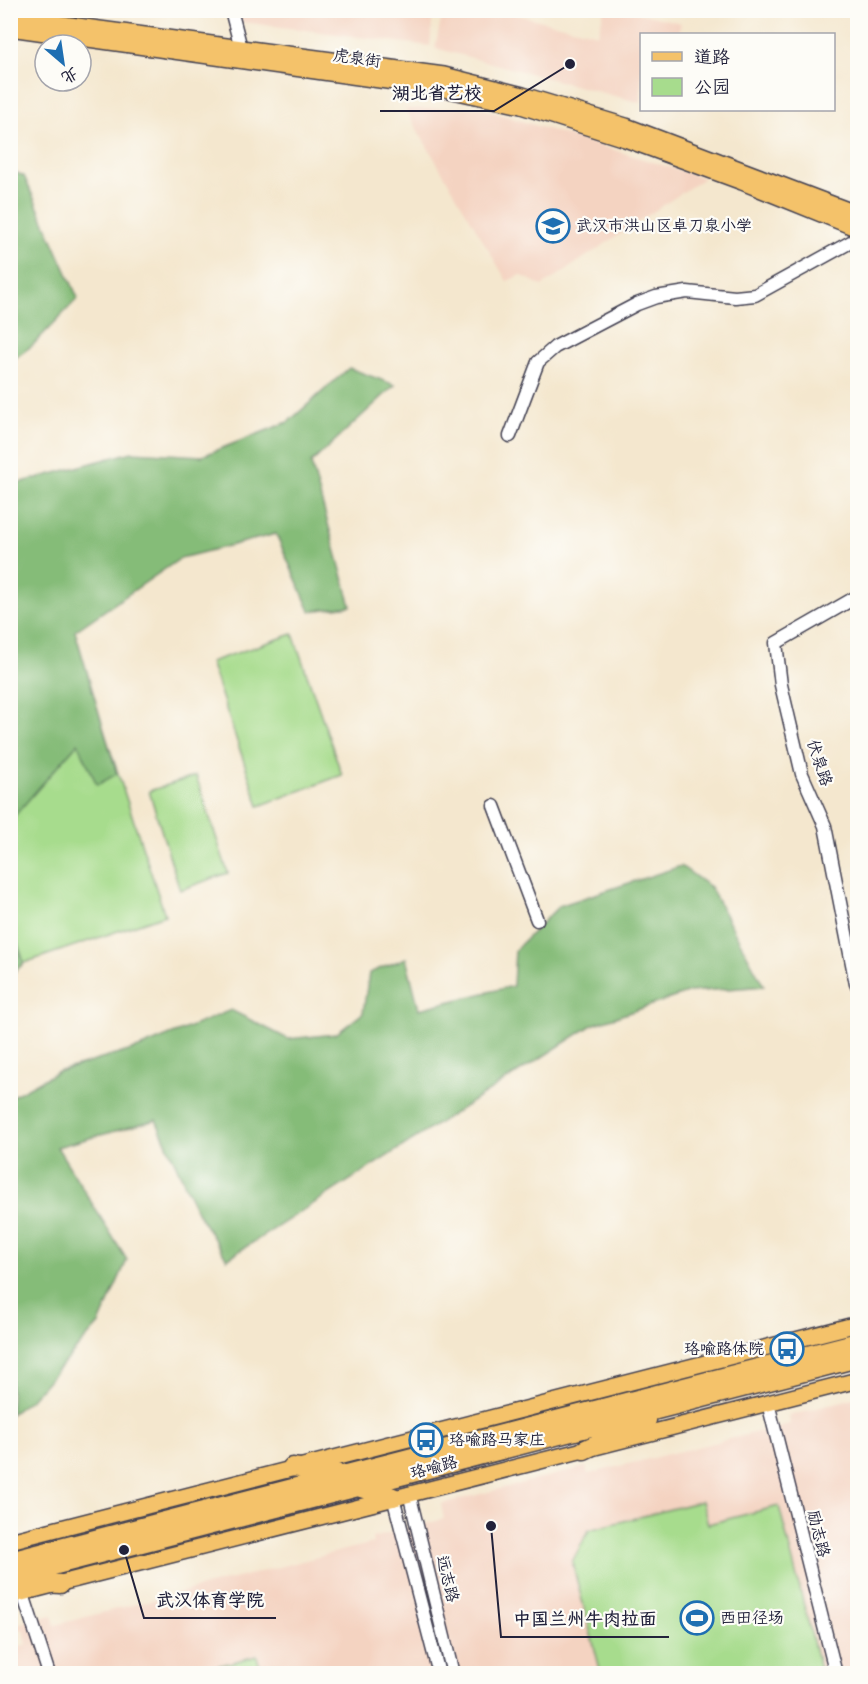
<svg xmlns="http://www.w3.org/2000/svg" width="868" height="1684" font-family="'Balsamiq Sans','LXGW WenKai TC',sans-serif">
	<rect width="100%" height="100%" fill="#fdfcf7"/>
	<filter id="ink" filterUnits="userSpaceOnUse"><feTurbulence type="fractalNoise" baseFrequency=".0167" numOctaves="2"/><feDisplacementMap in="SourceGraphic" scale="12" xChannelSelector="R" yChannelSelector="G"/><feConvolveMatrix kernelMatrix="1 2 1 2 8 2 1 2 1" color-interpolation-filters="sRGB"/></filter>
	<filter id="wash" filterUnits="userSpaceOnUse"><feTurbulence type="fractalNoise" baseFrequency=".008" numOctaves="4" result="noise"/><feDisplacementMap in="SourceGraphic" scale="24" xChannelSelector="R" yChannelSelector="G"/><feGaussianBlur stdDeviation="1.35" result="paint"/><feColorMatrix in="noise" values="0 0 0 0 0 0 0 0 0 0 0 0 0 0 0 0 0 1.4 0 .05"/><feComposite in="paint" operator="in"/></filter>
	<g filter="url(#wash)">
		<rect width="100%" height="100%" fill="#f4e7ce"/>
		<path fill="#f4d3c1" d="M239,11H433L430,46L242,22Z
			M443,11H517V15L598,34L604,11H630L681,23L678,34H642L641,103L435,48Z
			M480,108L572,137L704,178L542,286L521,275L507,281L405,109Z
			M857,1397V1673L11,1674V1649L27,1644L23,1629L19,1630L17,1624L52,1615L55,1625L341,1551L373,1543L372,1538L444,1519L441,1504L586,1467L588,1474L790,1424L789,1416Z"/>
		<path fill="#a7dc8d" stroke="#647f64" stroke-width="1.5" d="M293,634L342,775L259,806L210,662Z
			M101,722L165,915L24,963L11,922L10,820L79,742Z
			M196,776L228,873L180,890L149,791Z
			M702,1501L708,1524L779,1506L821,1673H601L572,1562L589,1530Z
			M257,1656L260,1668L275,1664L278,1673H189Z"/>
		<path fill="#85bc78" stroke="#546f5a" stroke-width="1.5" d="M10,170L24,176L78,298L33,345L11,361Z
			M349,368L395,385L311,463L351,606L310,611L276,534L181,558L75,631L117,774L97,785L78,743L11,820V485L132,452L202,456L288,422Z
			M681,866L710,887L764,986L690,992L592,1025L227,1259L198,1214L156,1120L57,1147L127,1260L99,1324L32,1398L11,1414V1097L57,1072L139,1048L231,1010L288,1039L336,1034L363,1013L369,973L406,958L419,1009L513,986L515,950L559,906Z
			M10,922L24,963L11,975H10Z"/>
	</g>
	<g filter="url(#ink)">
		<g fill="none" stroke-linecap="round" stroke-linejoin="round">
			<g stroke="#424051" stroke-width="15">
				<path id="minor" d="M231,10L241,48
					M510,436L538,362L555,347L637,304L656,297L687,292L735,297L755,295L858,238
					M494,806L537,920
					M856,984L825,826L802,774L781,685L776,643L858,596
					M768,1403L836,1674
					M409,1493L453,1674
					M393,1497L439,1674
					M23,1594L49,1674"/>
			</g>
			<g stroke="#424051" stroke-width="18">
				<path id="major" d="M10,17L444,75L523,95L626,126L858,214
					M10,28L444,89L521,106L625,139L742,182L858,229
					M10,1541L858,1324
					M10,1596L858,1380"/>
			</g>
			<g stroke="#424051" stroke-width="21">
				<path id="highway" d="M584,1450L647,1420
					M292,1467L336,1473
					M361,1488L393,1497
					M10,1561L858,1342
					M10,1577L858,1358
					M18,1581L60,1584"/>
			</g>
			<use href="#minor" stroke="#fff" stroke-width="12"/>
			<use href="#major" stroke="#f4c26a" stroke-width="15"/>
			<use href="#highway" stroke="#f4c26a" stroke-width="18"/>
		</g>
	</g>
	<defs>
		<g id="school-ring" transform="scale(1.725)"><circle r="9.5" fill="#fdfcf7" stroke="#1f6fb2" stroke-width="1.5"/><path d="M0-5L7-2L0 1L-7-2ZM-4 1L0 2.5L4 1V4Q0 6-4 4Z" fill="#1f6fb2"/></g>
		<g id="bus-ring" transform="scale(1.725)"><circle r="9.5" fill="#fdfcf7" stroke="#1f6fb2" stroke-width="1.5"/><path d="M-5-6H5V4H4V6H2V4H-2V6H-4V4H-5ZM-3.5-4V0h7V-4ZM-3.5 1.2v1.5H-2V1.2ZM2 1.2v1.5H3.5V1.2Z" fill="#1f6fb2"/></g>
		<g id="stadium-ring" transform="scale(1.725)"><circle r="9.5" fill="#fdfcf7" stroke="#1f6fb2" stroke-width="1.5"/><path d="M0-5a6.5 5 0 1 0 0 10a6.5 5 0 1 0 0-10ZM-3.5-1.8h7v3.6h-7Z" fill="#1f6fb2"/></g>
	</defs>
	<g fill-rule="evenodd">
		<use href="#school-ring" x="553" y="226"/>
		<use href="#bus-ring" x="787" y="1349"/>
		<use href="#bus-ring" x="426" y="1440"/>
		<use href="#stadium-ring" x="697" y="1618"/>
	</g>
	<g text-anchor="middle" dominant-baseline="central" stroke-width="4.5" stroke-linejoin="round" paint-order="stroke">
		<g font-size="16" fill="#22223b" stroke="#fdfcf7">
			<text transform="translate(357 59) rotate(8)">虎泉街</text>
			<text transform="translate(819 763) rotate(72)">伏泉路</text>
			<text transform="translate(434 1468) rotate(-15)">珞喻路</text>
			<text transform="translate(818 1534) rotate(76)">励志路</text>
			<text transform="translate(447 1579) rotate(76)">远志路</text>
		</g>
		<g font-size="16" fill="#22223b" stroke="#fdfcf7" text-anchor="start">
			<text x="576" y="226">武汉市洪山区卓刀泉小学</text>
			<text x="764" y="1349" text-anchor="end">珞喻路体院</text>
			<text x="449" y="1440">珞喻路马家庄</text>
			<text x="720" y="1618">西田径场</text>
		</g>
	</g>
	<path fill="none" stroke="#22223b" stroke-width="2" d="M570 64L494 111H380M124 1550L144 1618H276M491 1526L501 1637H669"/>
	<g fill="#22223b" stroke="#fdfcf7" stroke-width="2">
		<circle cx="570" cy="64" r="6"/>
		<circle cx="124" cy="1550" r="6"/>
		<circle cx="491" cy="1526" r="6"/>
	</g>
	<g font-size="18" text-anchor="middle" font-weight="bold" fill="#22223b" stroke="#fdfcf7" stroke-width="4.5" stroke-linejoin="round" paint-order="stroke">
		<text x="437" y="99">湖北省艺校</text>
		<text x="210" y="1606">武汉体育学院</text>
		<text x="585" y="1625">中国兰州牛肉拉面</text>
	</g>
	<rect width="868" height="1684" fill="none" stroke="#fdfcf7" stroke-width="36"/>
	<rect x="640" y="33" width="195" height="78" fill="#fdfcf7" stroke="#a5a5ac" stroke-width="1.5"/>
	<rect x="652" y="52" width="30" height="9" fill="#f4c26a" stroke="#a5a5ac" stroke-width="1.5"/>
	<text x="694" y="63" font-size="18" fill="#22223b">道路</text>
	<rect x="652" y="78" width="30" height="18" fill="#a7dc8d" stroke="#a5a5ac" stroke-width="1.5"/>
	<text x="694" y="93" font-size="18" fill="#22223b">公园</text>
	<g transform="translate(63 63) rotate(151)"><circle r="28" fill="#fdfcf7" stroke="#a5a5ac" stroke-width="1.5"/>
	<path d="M0-4.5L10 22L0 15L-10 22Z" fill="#1f6fb2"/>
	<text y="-9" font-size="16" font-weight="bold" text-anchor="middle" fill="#22223b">北</text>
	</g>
</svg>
